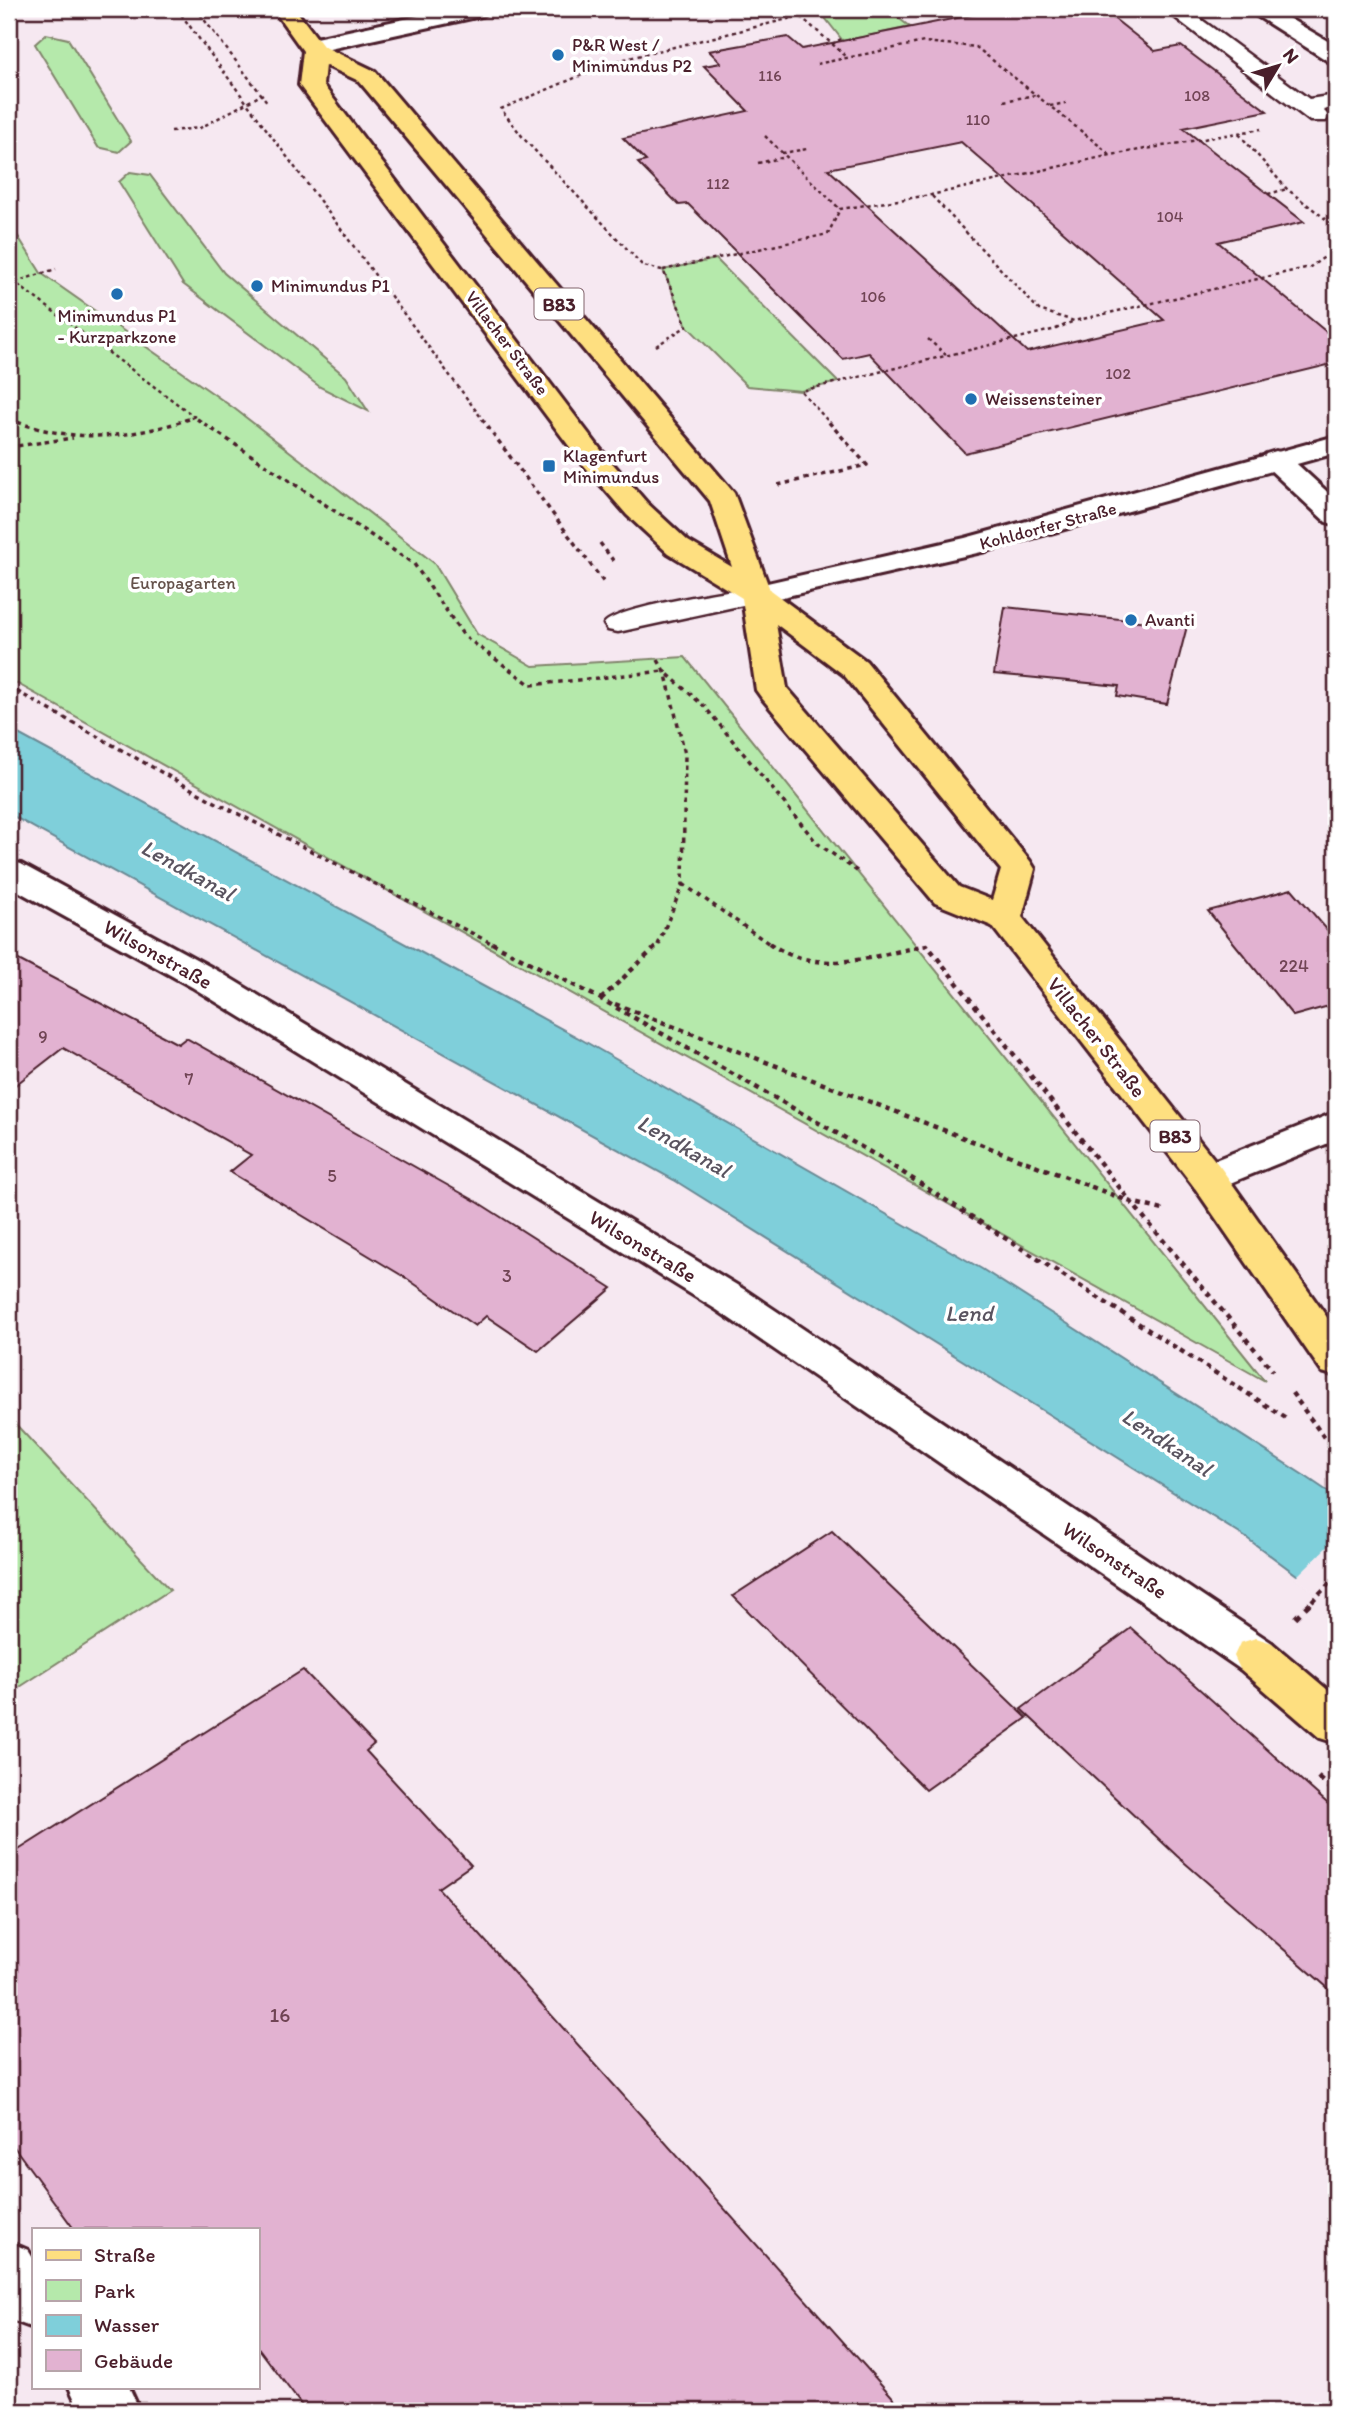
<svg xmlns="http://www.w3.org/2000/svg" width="1345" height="2420" font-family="Itim,sans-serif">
	<rect width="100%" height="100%" fill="#f6e8f1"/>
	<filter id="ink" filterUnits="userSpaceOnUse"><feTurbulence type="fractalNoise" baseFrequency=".0143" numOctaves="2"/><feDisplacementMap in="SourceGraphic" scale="14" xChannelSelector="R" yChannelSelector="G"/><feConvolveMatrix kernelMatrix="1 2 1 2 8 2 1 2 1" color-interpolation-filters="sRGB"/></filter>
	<g filter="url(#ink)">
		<path fill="#b5e9ab" stroke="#80846b" stroke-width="2" d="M846,9H887L910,27L843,41L822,14Z
			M46,34L68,39L131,141L119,152L98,147L35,44Z
			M130,172L150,175L224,273L346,377L368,411L320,387L183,284L119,182Z
			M9,222L41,273L235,409L434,563L477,634L533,666L685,657L1265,1381L9,679Z
			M716,259L838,382L801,391L747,386L687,326L663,270Z
			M9,1417L170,1590L9,1694Z"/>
		<path fill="#7fcfda" stroke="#6a8994" stroke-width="2" d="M9,729L577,1037L982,1269L1308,1478L1336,1497V1604L1248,1539L674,1180L9,814Z"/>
		<path fill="#f6e8f1" d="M1336,1538V1608L1295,1578Z"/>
		<path fill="#e2b2d1" stroke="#4a1f2b" stroke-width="2" fill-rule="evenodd" d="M1002,9H1102L1155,51L1181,46L1267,111L1183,128L1304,222L1218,242L1336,340V363L965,453L869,353L843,359L688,204L679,205L638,163L646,161L623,138L748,111L704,66L721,63L709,51L788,37L802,49ZM961,142L1164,320L1027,352L828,169Z
			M1005,607L1187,626L1167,704L1117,696L1119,686L994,674Z
			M1292,889L1336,940V1004L1293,1016L1208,911Z
			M9,955L178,1044L186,1038L479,1203L612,1288L538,1351L486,1316L475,1326L406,1278L230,1172L251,1155L63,1048L9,1090Z
			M832,1531L1027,1718L926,1790L733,1596Z
			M1131,1628L1336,1811V1995L1177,1856L1021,1709Z
			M303,1670L374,1744L366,1751L471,1865L438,1888L905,2411H306L257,2346V2229H74L9,2140V1856Z"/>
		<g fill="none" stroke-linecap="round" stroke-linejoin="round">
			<g stroke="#4a1f2b" stroke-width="5">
				<path id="lane" d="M1164,9H1187L1309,99L1336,95V107L1323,110L1329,116L1326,121H1310Z
					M756,586L766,588L770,594L766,600L618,632L608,630L604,624C615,607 730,591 756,586Z"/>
			</g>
			<g stroke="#4a1f2b" stroke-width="6">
				<path id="street" d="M451,9H492L481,16L311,53L300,46L311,39Z
					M1246,9H1273L1336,46V63L1328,61Z
					M1276,451L1286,454L1336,500V525L1326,522L1266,466L1262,460L1266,454Z
					M9,861L21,864L218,971L745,1290L1272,1643L1278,1656L1272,1669L1256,1674L1240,1669L717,1310L192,987L9,886Z
					M1336,1112V1140L1208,1192L1195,1188L1189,1178L1195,1168Z
					M9,2242L28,2250L33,2258V2328L14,2321L9,2313Z
					M69,2387H129L140,2411H80Z"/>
			</g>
			<g stroke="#4a1f2b" stroke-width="6">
				<path id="secondary" d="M1336,436V453L986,551L756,603L745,600L741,594L745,588L965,538Z"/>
			</g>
			<g stroke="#4a1f2b" stroke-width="6">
				<path id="primary" d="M273,9H295L323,46L375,71L734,493L770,590L866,661L1030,861L1035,869L1022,917L1221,1168L1336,1330V1376L1322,1372L1195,1188L992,926L935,903L761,697L756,690L742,598L668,553L627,515L581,462L299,85L303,51ZM325,65L359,81L710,501L732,567L688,541L647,503L601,450L323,85ZM776,624L844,675L1001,870L992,900L959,887L787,688Z
					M1256,1638L1272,1643L1336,1697V1743L1320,1738L1240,1669L1234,1656L1240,1643Z"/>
			</g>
			<path stroke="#4a1f2b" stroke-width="2.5" stroke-dasharray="3.5 3.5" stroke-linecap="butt" d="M177,9L483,420
				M196,9L268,103
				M832,44L841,39
				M817,64L924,42L976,47L1111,155
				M9,87L13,86
				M1004,101L1035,95
				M1050,106L1066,103
				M171,131L200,128L263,94
				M1239,134L1287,189L1336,227
				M765,136L840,209
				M782,153L807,149
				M758,163L786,157
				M1268,194L1287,189
				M932,196L1039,310L1074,321L1310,267L1336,249
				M9,267L14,282L199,420
				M662,270L643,266L525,140L501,109L613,62L800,16L847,57
				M9,284L56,269
				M928,339L946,355
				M656,346L687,326L663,270L828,234L840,209L931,195L1111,155L1261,129
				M9,419L13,420
				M184,420L194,417
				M827,420L801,391L1056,329L1074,321"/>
			<path stroke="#4a1f2b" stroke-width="3.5" stroke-dasharray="4.5 4.5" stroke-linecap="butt" d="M9,419C71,443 126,440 189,419
				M197,419L414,564L464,636L531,685L664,671
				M482,419L605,584
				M9,447L73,438
				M778,485L867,465L826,419
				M600,543L615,563
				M658,660L664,671L705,707L817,843L857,871
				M9,687L211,800L495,945
				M683,884L771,945
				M658,945L683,884L685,754L665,671"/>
			<path stroke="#4a1f2b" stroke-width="4.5" stroke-dasharray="5 5" stroke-linecap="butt" d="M492,943L601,999L877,1156L1289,1420
				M769,943C819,978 872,956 927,945L1131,1202L1273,1371
				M601,999L660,943
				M615,1004L1131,1202L1167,1211
				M1312,1601L1336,1577"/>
			<path stroke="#4a1f2b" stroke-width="5" stroke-dasharray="7 7" stroke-linecap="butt" d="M1295,1618L1314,1599
				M1318,1777L1336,1793"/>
			<use href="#lane" fill="#fff" fill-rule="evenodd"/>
			<use href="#street" fill="#fff" fill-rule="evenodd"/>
			<use href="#secondary" fill="#fff" fill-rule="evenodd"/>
			<use href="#primary" fill="#fedf80" fill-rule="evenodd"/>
			<path stroke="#4a1f2b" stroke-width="4.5" stroke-dasharray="5 5" stroke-linecap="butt" d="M1292,1393L1336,1454"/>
		</g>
	</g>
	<g fill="#1f6fb2" stroke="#fff" stroke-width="2.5">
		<circle cx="558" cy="55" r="7"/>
		<circle cx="257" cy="286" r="7"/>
		<circle cx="117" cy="294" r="7"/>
		<circle cx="971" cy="399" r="7"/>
		<rect x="542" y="459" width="14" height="14" rx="3.5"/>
		<circle cx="1131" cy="620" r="7"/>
	</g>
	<g text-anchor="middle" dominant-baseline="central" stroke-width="7" stroke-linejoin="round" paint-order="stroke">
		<g font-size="16" fill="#704454">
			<text x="770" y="75">116</text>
			<text x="1197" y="95">108</text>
			<text x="978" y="119">110</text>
			<text x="718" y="183">112</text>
			<text x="1170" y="216">104</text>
			<text x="873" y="296">106</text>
			<text x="1118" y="373">102</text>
		</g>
		<g font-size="18" fill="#4a1f2b" stroke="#fff" text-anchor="start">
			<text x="572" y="45">P&amp;R West /<tspan x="572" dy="21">Minimundus P2</tspan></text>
			<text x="271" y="286">Minimundus P1</text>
			<text x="117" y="316" text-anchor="middle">Minimundus P1<tspan x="117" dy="21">- Kurzparkzone</tspan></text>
			<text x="985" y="399">Weissensteiner</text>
			<text x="563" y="456">Klagenfurt<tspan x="563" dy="21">Minimundus</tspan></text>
			<text x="1145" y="620">Avanti</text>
		</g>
		<g font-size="18" fill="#4a1f2b" stroke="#fff">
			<text transform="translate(507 343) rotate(53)">Villacher Straße</text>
			<text transform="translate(1048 526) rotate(-15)">Kohldorfer Straße</text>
		</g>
		<g font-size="18" fill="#65524b" stroke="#fff">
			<text x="183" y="583">Europagarten</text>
		</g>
		<g font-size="18" fill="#704454">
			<text x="1294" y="966">224</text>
			<text x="43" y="1037">9</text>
			<text x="189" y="1079">7</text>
			<text x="332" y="1176">5</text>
			<text x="507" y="1276">3</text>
		</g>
		<g fill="#fff" stroke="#80626b" stroke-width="2">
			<rect x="534.5" y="288.5" width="49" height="31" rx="5"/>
			<rect x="1150.5" y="1120.5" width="49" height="31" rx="5"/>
		</g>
		<g font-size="19" font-weight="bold" fill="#4a1f2b">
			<text x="559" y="304">B83</text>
			<text x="1175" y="1136">B83</text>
		</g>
		<g font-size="21" fill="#4a1f2b" stroke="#fff">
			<text transform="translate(158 954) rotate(29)">Wilsonstraße</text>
			<text transform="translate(1097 1037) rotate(52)">Villacher Straße</text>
			<text transform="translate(643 1246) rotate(31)">Wilsonstraße</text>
			<text transform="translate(1115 1560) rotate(34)">Wilsonstraße</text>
		</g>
		<g font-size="21" fill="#704454">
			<text x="280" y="2014">16</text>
		</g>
		<g font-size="23" font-style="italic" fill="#5a5460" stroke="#fff">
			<text transform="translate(188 870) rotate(29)">Lendkanal</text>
			<text transform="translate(684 1146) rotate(30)">Lendkanal</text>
			<text x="969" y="1313">Lend</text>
			<text transform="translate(1167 1442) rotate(34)">Lendkanal</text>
		</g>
	</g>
	<rect width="1345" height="2420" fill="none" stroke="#fff" stroke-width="35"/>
	<rect x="18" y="18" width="1310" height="2385" fill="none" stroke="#4a1f2b" stroke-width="2.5" filter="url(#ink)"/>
	<rect x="32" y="2228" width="228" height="161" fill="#ffffff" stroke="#b7a5aa" stroke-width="2"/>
	<rect x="46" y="2250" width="35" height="10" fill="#fedf80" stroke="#b7a5aa" stroke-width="2"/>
	<text x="94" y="2262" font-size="21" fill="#4a1f2b">Straße</text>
	<rect x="46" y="2280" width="35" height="21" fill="#b5e9ab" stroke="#b7a5aa" stroke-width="2"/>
	<text x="94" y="2298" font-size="21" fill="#4a1f2b">Park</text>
	<rect x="46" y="2315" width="35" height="21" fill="#7fcfda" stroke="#b7a5aa" stroke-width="2"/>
	<text x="94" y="2332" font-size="21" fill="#4a1f2b">Wasser</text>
	<rect x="46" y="2350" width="35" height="21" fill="#e2b2d1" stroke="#b7a5aa" stroke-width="2"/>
	<text x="94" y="2368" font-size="21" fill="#4a1f2b">Gebäude</text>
	<g transform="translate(1278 66) rotate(52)" stroke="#ffffff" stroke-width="5" paint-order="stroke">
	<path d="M0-5L12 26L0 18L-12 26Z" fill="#4a1f2b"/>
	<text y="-10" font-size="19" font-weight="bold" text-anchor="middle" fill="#4a1f2b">N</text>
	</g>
</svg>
